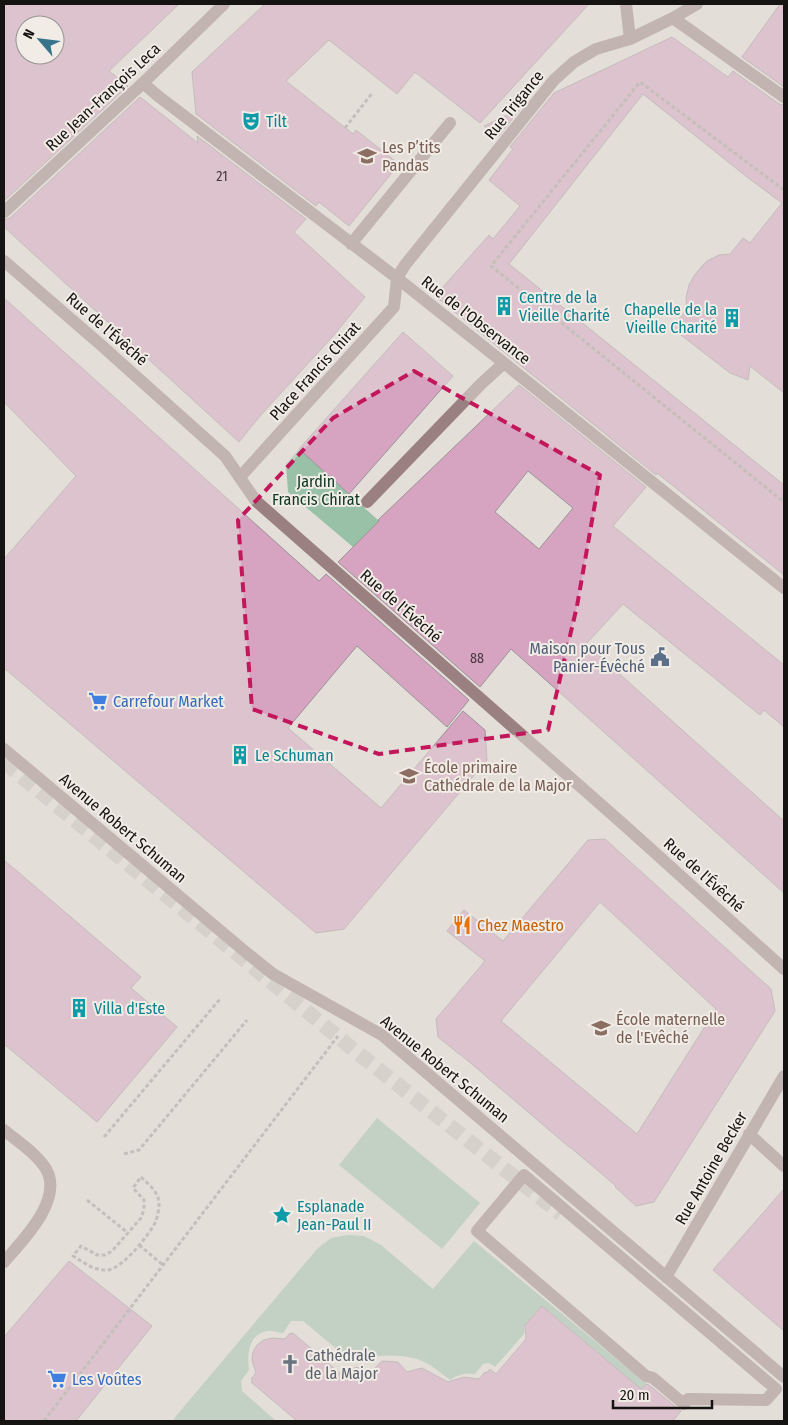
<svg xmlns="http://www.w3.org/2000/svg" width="788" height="1425" font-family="'Fira Sans Condensed',sans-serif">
	<rect width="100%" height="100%" fill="#e4ded9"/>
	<path fill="#99c1a8" d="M299,449L379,521L353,547L288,492L286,464Z
		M377,1118L480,1203L442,1249L339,1165Z
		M348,1235L364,1236L381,1245L433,1289L474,1241L647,1384L642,1390L546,1309L538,1310L525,1325L524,1334L495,1367L489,1363L483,1364L475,1374C465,1373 459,1374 450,1380C440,1372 429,1363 417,1359C395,1353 373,1355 351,1361L303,1321H291L283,1333C278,1333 271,1330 267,1331C248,1334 247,1356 249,1370L241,1381L242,1391L276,1421H173L176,1416L317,1249L331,1238Z"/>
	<path fill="#d6a3c1" stroke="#9a9397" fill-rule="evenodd" d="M4,4H179L109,71L128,86L4,201ZM25,25H55V55H25Z
		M265,4H589L480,123L415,72L397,94L329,40L286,81L353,134L356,130L399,164L349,226L319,202L316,206L196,114L192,72Z
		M780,4H784V87L742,57Z
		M672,37L728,77L733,71L779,104L784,105V393L750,366L748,380L730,373L672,328L687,309L686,298L689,285L694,276L702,266L707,261L719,255L730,254L743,238L750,243L782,203L747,177L643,94L509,264L784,485V575L657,473L656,475L435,296L489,235L493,239L520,206L489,180L513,149L510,147L554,93Z
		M140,97L198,143L197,136L306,219L294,232L365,297L334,335L260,416L239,442L4,227V220L10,218Z
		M520,109L498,137L484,126Z
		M4,298L319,581L326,574L469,700L447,727L357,646L288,728L381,808L463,711L485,730L487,760L344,929L316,933L4,668V559L76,476L4,402Z
		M403,332L453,376L349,494L299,449Z
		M519,385L646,487L613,526L784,665V727L764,710L760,715L623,604L586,644L784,821V893L511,649L480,687L338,562L379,521L378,520ZM528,471L573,508L539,549L495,512Z
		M605,839L771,989L775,1011L654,1202L636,1206L615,1187L616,1186L570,1147H569L460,1054H459L438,1037L436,1019L485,961L447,931L464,910L503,941L588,840ZM600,902L716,1009L637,1134L501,1021Z
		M4,860L141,977L131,988L177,1027L97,1122L4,1044Z
		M784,1189V1331L713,1270Z
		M69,1261L152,1326L76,1421H4V1337Z
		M542,1306L641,1389L646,1384L649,1385L681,1411L673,1421H297L251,1382L253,1380L251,1379L256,1373L252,1360L253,1352L257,1345L264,1340L272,1338L285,1339L290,1333L291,1334L293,1333L342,1375L356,1367L371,1372L382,1361L398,1362L407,1372L422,1368L448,1382L464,1377L479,1379L485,1372L486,1373L490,1369L496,1374L526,1339L525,1325Z"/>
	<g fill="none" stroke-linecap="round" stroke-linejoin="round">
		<path stroke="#c5c0bb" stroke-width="15" stroke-dasharray="15 8" stroke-linecap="butt" d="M4,762L349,1046L561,1214"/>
		<path stroke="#9e9a96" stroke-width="3" stroke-dasharray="4 2.5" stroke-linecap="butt" d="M345,128L373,92
			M784,190L640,82L491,266L784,502
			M104,1137L220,999
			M124,1154L139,1150L247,1020
			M141,1177C149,1185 160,1193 159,1205C159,1210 157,1217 156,1221C150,1234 123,1268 108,1270C94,1271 85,1263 73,1256L81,1246L97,1255H105L112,1251L141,1218L144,1209V1200L133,1188Z
			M87,1200L128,1233
			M139,1245L163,1265
			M44,1421L338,1036"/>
		<path stroke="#9a8080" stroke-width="12" d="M626,4L630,39
			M673,18L784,97
			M143,83L158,96L397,278L504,363L784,588
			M4,212L143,83L224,4
			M351,244L450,123
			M4,261L101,345L225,456L256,501L623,824L784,969
			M240,477L394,307L397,278L405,265L554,80L574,62L596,49L630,39L673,18L697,4
			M367,502L481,384L504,363
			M4,749L248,954L273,974L382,1035L784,1377
			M4,1130C18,1142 36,1153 46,1169C64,1200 22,1241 4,1262
			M749,1134L784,1166
			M524,1175L776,1389L766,1400L688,1399L684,1404L653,1378L646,1376L477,1231Z
			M666,1277L784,1076"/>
	</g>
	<path d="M0 0H788V1425H0ZM414,371L600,475L577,606L548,730L379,754L252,709L238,520L333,418Z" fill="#e4ded9" fill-opacity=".55" fill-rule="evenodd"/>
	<path fill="none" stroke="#c2185b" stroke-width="4" stroke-dasharray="10 6" stroke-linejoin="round" d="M414,371L600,475L577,606L548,730L379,754L252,709L238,520L333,418Z"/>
	<defs>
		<g id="theatre-bare" transform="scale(1.5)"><path d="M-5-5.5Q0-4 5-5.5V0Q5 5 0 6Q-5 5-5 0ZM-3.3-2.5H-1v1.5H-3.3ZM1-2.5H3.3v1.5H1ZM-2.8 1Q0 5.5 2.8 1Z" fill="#0f9aa8" stroke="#f1ece6" stroke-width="2.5" paint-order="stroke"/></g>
		<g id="school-bare" transform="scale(1.5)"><path d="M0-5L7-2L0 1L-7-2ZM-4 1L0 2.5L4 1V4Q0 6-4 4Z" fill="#8d6e63" stroke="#f1ece6" stroke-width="2.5" paint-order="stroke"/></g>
		<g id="building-bare" transform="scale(1.5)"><path d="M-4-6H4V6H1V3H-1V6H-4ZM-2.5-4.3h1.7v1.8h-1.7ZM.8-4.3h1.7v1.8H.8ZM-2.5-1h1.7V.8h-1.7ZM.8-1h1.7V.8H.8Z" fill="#0f9aa8" stroke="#f1ece6" stroke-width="2.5" paint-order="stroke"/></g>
		<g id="civic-bare" transform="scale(1.5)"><path d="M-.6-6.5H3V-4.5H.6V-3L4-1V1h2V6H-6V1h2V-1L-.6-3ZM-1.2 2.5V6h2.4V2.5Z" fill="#5c6f8a" stroke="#f1ece6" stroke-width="2.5" paint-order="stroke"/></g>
		<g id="supermarket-bare" transform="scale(1.5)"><path d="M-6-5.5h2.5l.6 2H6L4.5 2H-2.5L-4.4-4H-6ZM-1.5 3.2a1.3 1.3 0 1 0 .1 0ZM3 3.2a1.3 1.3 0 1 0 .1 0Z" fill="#3f7fe0" stroke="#f1ece6" stroke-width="2.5" paint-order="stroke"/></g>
		<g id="restaurant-bare" transform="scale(1.5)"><path d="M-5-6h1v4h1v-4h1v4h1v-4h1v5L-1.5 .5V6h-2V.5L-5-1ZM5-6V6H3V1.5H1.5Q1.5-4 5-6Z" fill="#e8710a" stroke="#f1ece6" stroke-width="2.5" paint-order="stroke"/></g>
		<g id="sight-bare" transform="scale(1.5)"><path d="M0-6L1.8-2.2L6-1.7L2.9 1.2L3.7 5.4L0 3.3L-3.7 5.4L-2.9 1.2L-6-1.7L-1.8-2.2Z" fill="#0f9aa8" stroke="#f1ece6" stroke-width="2.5" paint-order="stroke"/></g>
		<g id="church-bare" transform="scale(1.5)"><path d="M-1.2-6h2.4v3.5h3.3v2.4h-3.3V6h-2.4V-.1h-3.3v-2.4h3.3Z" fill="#6b7280" stroke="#f1ece6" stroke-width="2.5" paint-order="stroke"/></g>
	</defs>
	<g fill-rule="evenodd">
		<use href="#theatre-bare" x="251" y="121"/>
		<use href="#school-bare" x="367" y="156"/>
		<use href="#building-bare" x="504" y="306"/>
		<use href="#building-bare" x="732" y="318"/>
		<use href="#civic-bare" x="660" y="657"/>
		<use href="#supermarket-bare" x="98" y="701"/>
		<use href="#building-bare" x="240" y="755"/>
		<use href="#school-bare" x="409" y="776"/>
		<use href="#restaurant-bare" x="462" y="925"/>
		<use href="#building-bare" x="79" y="1008"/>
		<use href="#school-bare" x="601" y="1028"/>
		<use href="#sight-bare" x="282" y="1215"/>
		<use href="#church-bare" x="290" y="1364"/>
		<use href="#supermarket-bare" x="57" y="1379"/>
	</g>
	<g text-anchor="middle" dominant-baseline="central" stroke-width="4" stroke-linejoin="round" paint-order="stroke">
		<g font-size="14" fill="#46383e">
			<text x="222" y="176">21</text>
			<text x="477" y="658">88</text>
		</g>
		<g font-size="16" fill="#161412" stroke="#f1ece6">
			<text transform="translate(103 97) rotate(-43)">Rue Jean-François Leca</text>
			<text transform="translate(514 105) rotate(-51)">Rue Trigance</text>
			<text transform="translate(476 320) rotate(38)">Rue de l'Observance</text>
			<text transform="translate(107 329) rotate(41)">Rue de l'Évêché</text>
			<text transform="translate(315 371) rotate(-48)">Place Francis Chirat</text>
			<text transform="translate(401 606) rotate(41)">Rue de l'Évêché</text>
			<text transform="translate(123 828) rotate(40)">Avenue Robert Schuman</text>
			<text transform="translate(704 875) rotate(42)">Rue de l'Évêché</text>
			<text transform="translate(445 1069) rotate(39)">Avenue Robert Schuman</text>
			<text transform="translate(711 1168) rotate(-60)">Rue Antoine Becker</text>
		</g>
		<g font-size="16" fill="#0d838f" stroke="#f1ece6" text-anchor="start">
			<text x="266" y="121">Tilt</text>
			<text x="519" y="297">Centre de la<tspan x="519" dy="18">Vieille Charité</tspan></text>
			<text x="717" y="309" text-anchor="end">Chapelle de la<tspan x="717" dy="18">Vieille Charité</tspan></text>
			<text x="255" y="755">Le Schuman</text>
			<text x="94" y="1008">Villa d'Este</text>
			<text x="297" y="1206">Esplanade<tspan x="297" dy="18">Jean-Paul II</tspan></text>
		</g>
		<g font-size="16" fill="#785e54" stroke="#f1ece6" text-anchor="start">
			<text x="382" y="147">Les P’tits<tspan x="382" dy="18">Pandas</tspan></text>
			<text x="424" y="767">École primaire<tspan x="424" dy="18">Cathédrale de la Major</tspan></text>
			<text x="616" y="1019">École maternelle<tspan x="616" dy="18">de l'Evêché</tspan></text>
		</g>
		<g font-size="16" fill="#0c3721" stroke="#f1ece6">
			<text x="316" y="481">Jardin<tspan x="316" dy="18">Francis Chirat</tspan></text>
		</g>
		<g font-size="16" fill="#4e5e75" stroke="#f1ece6" text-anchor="end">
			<text x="645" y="648">Maison pour Tous<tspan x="645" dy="18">Panier-Évêché</tspan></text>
		</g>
		<g font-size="16" fill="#366cbe" stroke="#f1ece6" text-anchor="start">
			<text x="113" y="701">Carrefour Market</text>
			<text x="72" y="1379">Les Voûtes</text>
		</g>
		<g font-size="16" fill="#c56008" stroke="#f1ece6" text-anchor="start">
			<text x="477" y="925">Chez Maestro</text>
		</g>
		<g font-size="16" fill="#5b616d" stroke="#f1ece6" text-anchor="start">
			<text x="305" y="1355">Cathédrale<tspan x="305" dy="18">de la Major</tspan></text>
		</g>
	</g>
	<rect width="788" height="1425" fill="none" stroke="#161412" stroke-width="10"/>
	<g transform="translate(40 40) rotate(298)"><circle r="24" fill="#f1ece6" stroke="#999691"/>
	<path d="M0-4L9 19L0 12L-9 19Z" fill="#37748a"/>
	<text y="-8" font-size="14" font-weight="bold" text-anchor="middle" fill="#161412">N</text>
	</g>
	<path d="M613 1400v8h99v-8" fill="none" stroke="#161412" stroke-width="2.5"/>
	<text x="620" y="1400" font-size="15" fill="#161412" stroke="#f1ece6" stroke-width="4" paint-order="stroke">20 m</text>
</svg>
